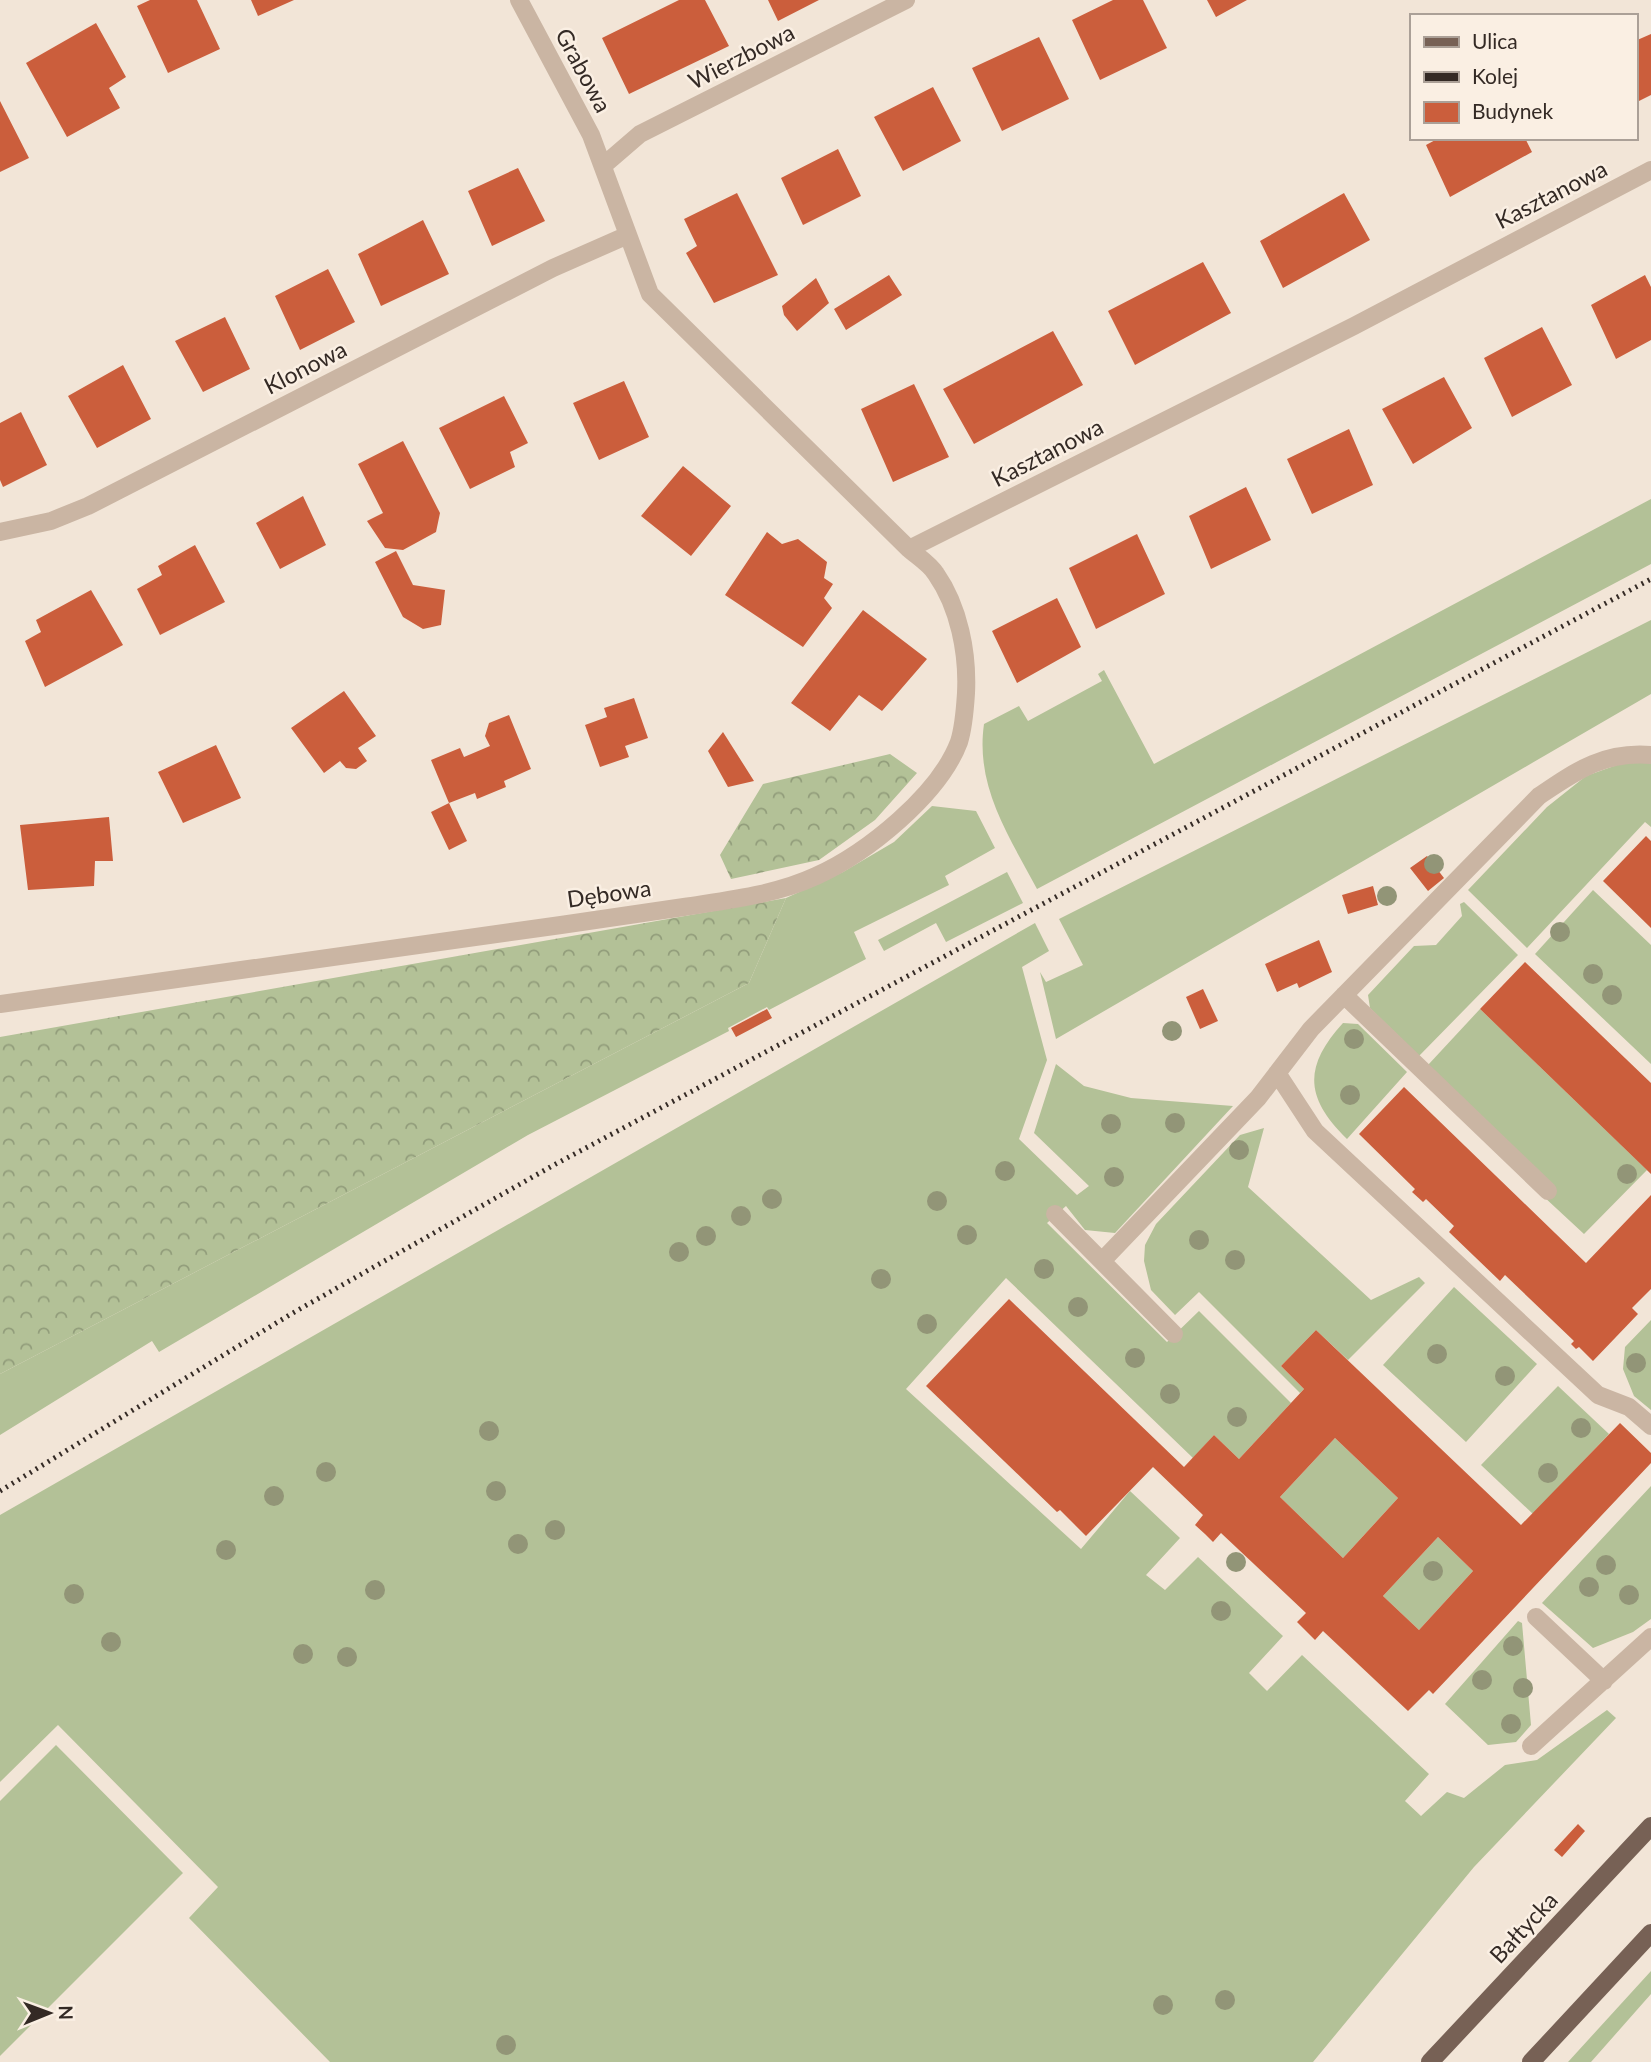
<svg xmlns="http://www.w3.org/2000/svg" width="1651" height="2062" font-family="Lato,sans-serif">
	<defs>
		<pattern id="forest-crowns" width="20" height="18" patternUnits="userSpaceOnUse" patternTransform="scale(1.75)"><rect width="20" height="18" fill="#b3c197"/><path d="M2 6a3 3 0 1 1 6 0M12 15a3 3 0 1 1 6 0" fill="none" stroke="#929d7b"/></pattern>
	</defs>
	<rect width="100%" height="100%" fill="#f2e5d7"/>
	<path fill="#b3c197" d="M1651,499V564L1037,889C1009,836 975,787 984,724L1019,706L1028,721L1102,681L1098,674L1104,670L1154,764Z
		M1651,620V694L1056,1039L1040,972L1046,982L1083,965L1059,919Z
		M1628,761L1651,763V827L1645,822L1527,948L1468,890L1547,807L1586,776Z
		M932,806L976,811L995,848L945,876L949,885L854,932L866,959L769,1010L767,1007L728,1028L729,1031L528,1135L159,1352L152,1341L0,1435V1374L749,983L786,898L843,872L894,842Z
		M1007,872L1023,903L946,942L936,923L884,951L878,940Z
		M1593,890L1651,945V1064L1535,954Z
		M1464,902L1518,955L1419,1056L1370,1008L1368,995L1414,946L1436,945L1462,916L1460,904Z
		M1035,923L1049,951L1022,967L1047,1060L1019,1139L1077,1195L1089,1186L1034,1133L1056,1064L1084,1086L1131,1098L1233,1106L1115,1233L1085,1230L1066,1206L1047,1223L1167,1342L1199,1311L1291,1403L1239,1459L1214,1435L1193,1458L1006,1278L906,1389L1081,1549L1130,1491L1180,1538L1146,1575L1165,1590L1198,1557L1283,1636L1249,1673L1267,1691L1302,1655L1429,1774L1405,1801L1421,1816L1447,1792L1464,1798L1505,1765L1537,1760L1607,1710L1616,1718L1474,1867L1313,2062H330L189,1918L218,1887L58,1725L0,1782V1515Z
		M1480,1009L1647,1170L1584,1234L1543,1196L1428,1065Z
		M1343,1023L1358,1024L1407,1072L1347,1139C1305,1098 1303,1067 1343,1023Z
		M1264,1128L1248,1187L1371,1300L1419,1277L1425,1283L1348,1360L1316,1330L1281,1366L1304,1389L1300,1393L1199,1292L1175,1315L1151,1290L1144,1261L1145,1245L1156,1224L1240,1135Z
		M1454,1287L1537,1364L1466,1442L1383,1365Z
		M1651,1320V1410L1634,1396L1623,1369L1625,1347Z
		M1558,1386L1609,1434L1533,1514L1481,1465Z
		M1335,1438L1398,1498L1343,1558L1280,1497Z
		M1651,1486V1619L1633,1632L1593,1648L1542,1603Z
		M1438,1537L1473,1571L1419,1630L1383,1596Z
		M1518,1621L1522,1623L1531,1725L1516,1742L1488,1745L1445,1704Z
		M56,1745L183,1873L0,2056V1801Z
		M1651,1971V1994L1591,2062H1568Z"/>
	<path fill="url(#forest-crowns)" d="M890,754L917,773L875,820L819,860L731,879L720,855L763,784Z
		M786,898L749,983L0,1374V1037Z"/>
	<path fill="#cb5e3c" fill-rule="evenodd" d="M150,0H197L220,49L168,73L137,6Z
		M251,0H294L258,16Z
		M679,0H705L729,46L629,94L602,38Z
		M768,0H819L778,21Z
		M1113,0H1143L1167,48L1100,80L1072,20Z
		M1207,0H1247L1216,17Z
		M96,23L126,77L109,88L120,108L67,137L26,63Z
		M1651,34V95L1635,103V41Z
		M1039,37L1069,99L1002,131L972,68Z
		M933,87L961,141L903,171L874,117Z
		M0,101L29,158L0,172Z
		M1439,138H1525L1532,152L1450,197L1426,145Z
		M838,149L861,196L803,225L781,178Z
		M518,168L545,221L492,246L468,191Z
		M737,193L778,275L714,303L686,253L697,246L684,219Z
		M1344,193L1370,240L1283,288L1260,241Z
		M423,220L449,274L381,306L358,254Z
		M1203,262L1231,313L1135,365L1108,311Z
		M328,269L355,322L300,350L275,296Z
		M889,275L902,295L846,330L834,309Z
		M1645,275L1651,287V340L1616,359L1591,305Z
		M816,278L829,303L797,331L784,315L782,306Z
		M225,317L250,369L203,392L175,341Z
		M1542,327L1572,385L1512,417L1484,358Z
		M1053,331L1083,385L974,444L943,389Z
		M123,365L151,419L97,448L68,396Z
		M1444,377L1472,428L1413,464L1382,409Z
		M624,381L649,437L599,460L573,403Z
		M914,384L949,457L893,482L861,409Z
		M504,396L528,443L510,452L515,467L470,489L439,428Z
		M21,412L47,465L3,487L0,480V423Z
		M1349,429L1373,485L1312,514L1287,459Z
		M403,441L440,513L436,532L403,550L385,548L367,521L383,513L358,464Z
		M683,466L731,506L691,556L641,516Z
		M1246,487L1271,540L1211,569L1189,516Z
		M303,496L326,545L280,569L256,523Z
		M767,532L782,544L798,539L827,562L824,578L833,584L824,598L832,608L803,647L725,595Z
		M1137,534L1165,594L1096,629L1069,568Z
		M195,545L225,602L160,635L137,589L162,575L158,566Z
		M396,551L413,585L445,590L441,625L423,629L403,617L375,562Z
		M91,590L123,645L45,687L25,641L41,632L36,620Z
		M1057,598L1081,647L1017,683L992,631Z
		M863,610L927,659L882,711L859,695L830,731L791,703Z
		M344,691L376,736L358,748L367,761L356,769L346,768L340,761L324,773L291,728Z
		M634,698L648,738L625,746L629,757L600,767L585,725L607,717L604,708Z
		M509,715L531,769L504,781L506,787L477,799L475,793L449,803L431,760L460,748L464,757L490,746L485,736L489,723Z
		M723,732L754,781L728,787L708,751Z
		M216,745L241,798L183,823L158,772Z
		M449,803L467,841L449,850L431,812Z
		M109,817L113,861H95L94,886L28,890L20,825Z
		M1646,836L1651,841V928L1603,881Z
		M1427,856L1444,878L1428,891L1410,868Z
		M1373,886L1378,905L1348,914L1342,895Z
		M1319,940L1332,972L1299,988L1297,983L1277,992L1265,964Z
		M1525,962L1651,1083V1174L1480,1009Z
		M1203,989L1218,1021L1200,1029L1186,997Z
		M767,1009L772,1018L736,1037L731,1028Z
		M1404,1087L1586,1263L1651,1195V1289L1632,1308L1638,1314L1593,1361L1579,1347L1576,1349L1571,1344L1574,1341L1505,1275L1500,1281L1449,1232L1454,1226L1426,1199L1423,1202L1412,1192L1415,1189L1359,1134Z
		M1009,1299L1184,1467L1214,1435L1239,1459L1304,1389L1281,1366L1316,1330L1521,1525L1620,1423L1651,1453V1463L1433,1694L1429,1690L1408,1711L1323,1631L1315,1640L1297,1622L1306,1613L1221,1533L1213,1542L1205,1534L1195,1525L1203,1515L1153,1467L1086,1536L1060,1510L1057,1512L926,1386ZM1335,1438L1398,1498L1343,1558L1280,1497ZM1438,1537L1473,1571L1419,1630L1383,1596Z
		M1578,1824L1585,1831L1562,1857L1554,1850Z"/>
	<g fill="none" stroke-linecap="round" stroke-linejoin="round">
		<path stroke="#cab5a3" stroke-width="18" d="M519,0L591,135L650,294L909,549L1354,326L1651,170
			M604,165L640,134L906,0
			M0,532L51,521L88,506L553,268L628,235
			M1344,995L1548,1191
			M0,1004C187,979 374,953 561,925C602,919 643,913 684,907C728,900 775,895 816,876C867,853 939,795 959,742C964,726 965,709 966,693C968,653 959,607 936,574C930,564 917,556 909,549
			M1277,1073L1315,1131L1598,1395L1629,1407L1651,1426
			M1055,1214L1174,1334
			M1102,1261L1258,1098L1311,1029L1539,796C1576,771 1604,751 1651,755
			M1536,1617L1604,1681
			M1531,1746L1651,1637"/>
		<path stroke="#776155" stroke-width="18" d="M1430,2062L1651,1826
			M1531,2062L1651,1933"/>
		<path stroke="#342a25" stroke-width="5" stroke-dasharray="2 5" stroke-linecap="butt" d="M0,1491L291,1314L552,1166L1651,579"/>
	</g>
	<g fill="#929577">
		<circle cx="1434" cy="864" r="10"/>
		<circle cx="1387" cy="896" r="10"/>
		<circle cx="1560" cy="932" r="10"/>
		<circle cx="1593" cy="974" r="10"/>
		<circle cx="1612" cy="995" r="10"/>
		<circle cx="1172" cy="1031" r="10"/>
		<circle cx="1354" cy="1039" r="10"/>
		<circle cx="1350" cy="1095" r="10"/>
		<circle cx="1175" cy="1123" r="10"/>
		<circle cx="1111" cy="1124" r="10"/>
		<circle cx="1239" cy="1150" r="10"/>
		<circle cx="1005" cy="1171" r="10"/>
		<circle cx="1627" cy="1174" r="10"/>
		<circle cx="1114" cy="1177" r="10"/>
		<circle cx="772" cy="1199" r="10"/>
		<circle cx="937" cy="1201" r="10"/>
		<circle cx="741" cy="1216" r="10"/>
		<circle cx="967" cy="1235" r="10"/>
		<circle cx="706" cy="1236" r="10"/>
		<circle cx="1199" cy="1240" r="10"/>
		<circle cx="679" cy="1252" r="10"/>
		<circle cx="1235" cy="1260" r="10"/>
		<circle cx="1044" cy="1269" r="10"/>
		<circle cx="881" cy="1279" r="10"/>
		<circle cx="1078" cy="1307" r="10"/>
		<circle cx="927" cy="1324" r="10"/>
		<circle cx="1437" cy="1354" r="10"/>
		<circle cx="1135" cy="1358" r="10"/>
		<circle cx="1636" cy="1363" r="10"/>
		<circle cx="1505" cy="1376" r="10"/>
		<circle cx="1170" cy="1394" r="10"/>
		<circle cx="1237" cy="1417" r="10"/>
		<circle cx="1581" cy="1428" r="10"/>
		<circle cx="489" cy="1431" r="10"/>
		<circle cx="326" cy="1472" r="10"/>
		<circle cx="1548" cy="1473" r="10"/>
		<circle cx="496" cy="1491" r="10"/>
		<circle cx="274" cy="1496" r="10"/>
		<circle cx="555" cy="1530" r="10"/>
		<circle cx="518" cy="1544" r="10"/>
		<circle cx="226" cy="1550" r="10"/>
		<circle cx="1236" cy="1562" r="10"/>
		<circle cx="1606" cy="1565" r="10"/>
		<circle cx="1433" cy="1571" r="10"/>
		<circle cx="1589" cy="1587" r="10"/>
		<circle cx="375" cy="1590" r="10"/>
		<circle cx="74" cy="1594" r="10"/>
		<circle cx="1629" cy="1595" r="10"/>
		<circle cx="1221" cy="1611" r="10"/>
		<circle cx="111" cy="1642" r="10"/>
		<circle cx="1513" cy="1646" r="10"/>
		<circle cx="303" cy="1654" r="10"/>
		<circle cx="347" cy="1657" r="10"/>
		<circle cx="1482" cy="1680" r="10"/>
		<circle cx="1523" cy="1688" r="10"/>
		<circle cx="1511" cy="1724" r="10"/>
		<circle cx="1225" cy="2000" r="10"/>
		<circle cx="1163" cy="2005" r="10"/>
		<circle cx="506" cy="2045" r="10"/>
	</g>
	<g text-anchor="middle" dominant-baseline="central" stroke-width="5" stroke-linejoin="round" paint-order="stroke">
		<g font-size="23" fill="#342a25" stroke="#faefe3">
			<text transform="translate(741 56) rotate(-27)">Wierzbowa</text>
			<text transform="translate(584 70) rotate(62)">Grabowa</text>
			<text transform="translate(1551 194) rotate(-27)">Kasztanowa</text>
			<text transform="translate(305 367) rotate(-27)">Klonowa</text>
			<text transform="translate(1047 452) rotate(-27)">Kasztanowa</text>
			<text transform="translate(609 893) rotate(-8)">Dębowa</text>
			<text transform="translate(1523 1927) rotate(-47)">Bałtycka</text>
		</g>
	</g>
	<rect x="1410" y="14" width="228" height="126" fill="#faefe3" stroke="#aba097" stroke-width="2"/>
	<rect x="1424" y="37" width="35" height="10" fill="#776155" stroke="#aba097" stroke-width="2"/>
	<text x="1472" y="49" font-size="21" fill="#342a25">Ulica</text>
	<rect x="1424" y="72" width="35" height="10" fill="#342a25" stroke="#aba097" stroke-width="2"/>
	<text x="1472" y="84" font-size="21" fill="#342a25">Kolej</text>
	<rect x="1424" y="102" width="35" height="21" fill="#cb5e3c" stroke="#aba097" stroke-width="2"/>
	<text x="1472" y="119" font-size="21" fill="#342a25">Budynek</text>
	<g transform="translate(49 2013) rotate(89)" stroke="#faefe3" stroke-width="5" paint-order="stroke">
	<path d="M0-5L12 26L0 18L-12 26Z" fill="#342a25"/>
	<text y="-10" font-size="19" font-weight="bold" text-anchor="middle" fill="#342a25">N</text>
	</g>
</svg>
